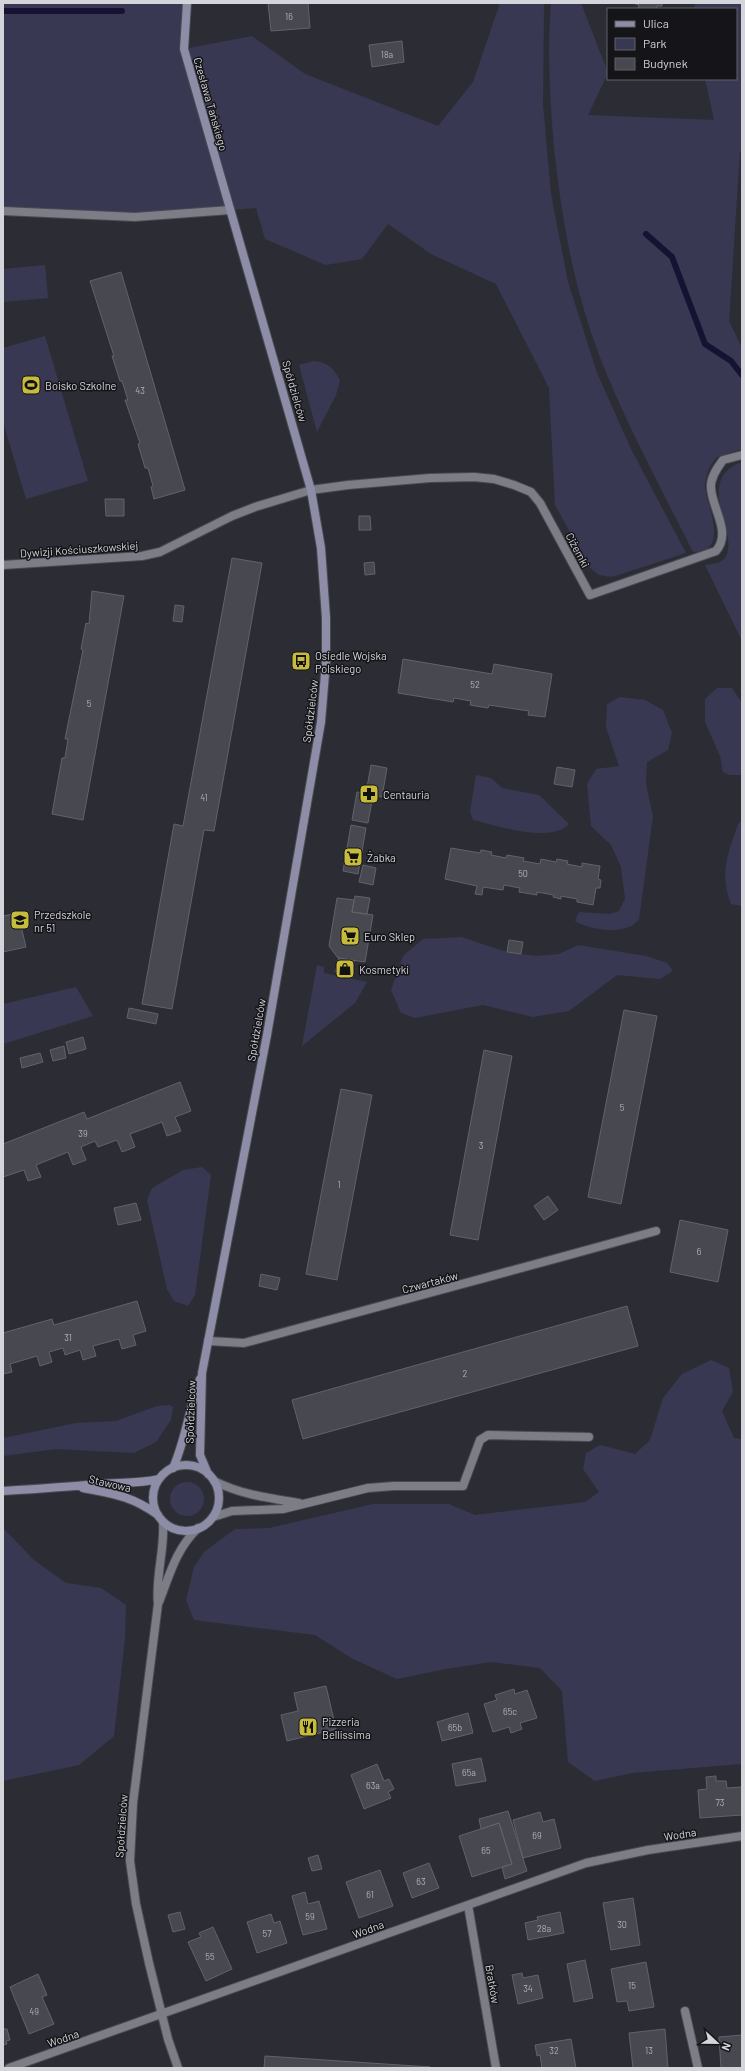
<svg xmlns="http://www.w3.org/2000/svg" width="745" height="2071" font-family="Barlow,sans-serif">
	<rect width="100%" height="100%" fill="#2c2d34"/>
	<path fill="#383852" d="M3,3H187L184,49L252,36L305,74L438,126L473,82L500,3H544L543,105L551,194L568,282L597,373L631,449L686,553L612,577L599,575L589,567L555,505L549,388L496,284L431,254L388,224L362,259L326,265L265,239L256,208L135,217L3,211Z
		M551,3H581L608,73L588,115L714,120L705,79H736V9H694L695,3H742V150L740,152L729,321L742,348V449L717,457C710,465 706,473 705,485C705,503 732,552 693,552C663,492 631,433 605,370C576,299 562,224 554,148C550,100 547,51 551,3Z
		M45,265L48,298L3,302V269Z
		M45,336L88,481L26,499L3,422V348Z
		M313,361C328,362 333,368 340,380L336,395L317,432L299,365Z
		M742,462V641L705,565C709,564 716,564 720,562C745,546 705,502 724,474C729,468 735,464 742,462Z
		M717,688H732L742,703V775H730L723,772L720,756L705,722V699Z
		M620,697L645,700L663,710L672,733L668,750L647,762L646,784L653,816L639,919C636,922 633,926 629,927C613,933 589,929 575,921L579,912L610,914L619,911L625,899L621,867L611,845L591,826L587,784L596,769L619,766L606,727L607,704Z
		M476,775L491,778L502,788L539,795L569,824C551,844 495,825 473,820L470,812Z
		M742,821V906L731,904C719,873 728,854 738,824Z
		M461,937L507,952L536,956L559,954L578,945L646,956L667,963L673,971L660,979L617,975L569,1011L533,1017L483,1005L415,1018L401,1013L391,990L403,956L423,939Z
		M317,965L324,967V973L367,982L355,1003L302,1046Z
		M76,987L93,1016L3,1044V1004Z
		M202,1167L211,1175L195,1295L188,1306L174,1301L167,1289L147,1200L152,1188L183,1170Z
		M711,1360L729,1368L733,1392L722,1411L734,1438L742,1439V1764L632,1773L595,1781L568,1762L562,1691L540,1668L491,1662L446,1669L397,1679L353,1659L315,1635L194,1620L186,1600L194,1567L204,1552L235,1529L269,1528L373,1504H449L475,1515L585,1502L599,1492L583,1469L586,1453L600,1445L635,1454L650,1440L663,1398L682,1374Z
		M170,1405L173,1407L171,1420L156,1442L134,1453L56,1449L3,1456V1438L76,1423L116,1421L157,1406Z
		M170 1499a17 17 0 1 1 34 0a17 17 0 1 1-34 0Z
		M3,1528L34,1560L66,1583L101,1588L126,1605L125,1638L114,1736L79,1765L3,1781Z"/>
	<g fill="none" stroke-linecap="round" stroke-linejoin="round">
		<path stroke="#161233" stroke-width="6" d="M3,11H122
			M646,234L672,257L705,344L731,361L742,375"/>
	</g>
	<path fill="#484851" stroke="#62626b" d="M268,3H308L310,28L271,31Z
		M633,3H662V6H657V9H638L639,5Z
		M402,41L404,62L372,67L369,45Z
		M121,272L185,490L154,499L151,487L153,486L148,468H145L138,444L140,443L125,400H128L122,381H120L112,356H114L90,281Z
		M105,499H124V516H106Z
		M359,516H370L371,530H359Z
		M232,558L262,563L214,831L204,830L172,1009L142,1004L174,824L183,826Z
		M374,562L375,574L365,575L364,563Z
		M92,591L124,596L83,820L52,814L62,758H65L68,739H65L83,650L81,649L86,623L89,624Z
		M175,605L184,606L182,622L173,621Z
		M403,659L492,674L494,664L552,674L545,717L528,715L529,711L489,705L488,708L470,705L471,701L454,698L453,702L398,693Z
		M371,765L387,768L382,797L373,795L368,823L352,820L357,792L366,793Z
		M557,767L575,770L572,787L554,784Z
		M351,825L366,828L358,874L343,871Z
		M451,848L480,853L481,850L492,852L491,855L506,858L507,855L524,858L523,861L540,864L541,859L556,862L557,859L568,861L567,864L582,867V863L600,866L598,879L601,880L600,888H596L593,905L577,902V899L561,896V899L553,897L554,895L537,892V895L519,892L520,888L504,885L503,890L483,887L482,895L475,894L477,886L445,879Z
		M363,865L376,868L373,885L359,882Z
		M355,896L370,898L367,914L352,912Z
		M337,898L354,900L352,912L373,915L365,962L338,958L329,946Z
		M18,913L26,947L3,952V916Z
		M509,940L523,942L521,954L507,952Z
		M339,958L354,961L352,976L335,972Z
		M129,1008L158,1014L156,1024L127,1018Z
		M624,1010L657,1016L621,1204L588,1197Z
		M83,1037L86,1049L69,1054L66,1042Z
		M64,1046L66,1058L53,1061L50,1050Z
		M484,1050L512,1056L478,1240L450,1235Z
		M40,1053L43,1062L22,1068L20,1058Z
		M180,1082L191,1111L175,1117L181,1131L167,1136L162,1122L130,1134L135,1147L122,1152L117,1140L98,1147L95,1141L81,1147L86,1160L73,1165L68,1152L36,1165L41,1177L28,1181L24,1170L3,1177V1144L84,1112L87,1119Z
		M341,1089L372,1095L337,1280L306,1274Z
		M548,1196L558,1210L544,1220L534,1206Z
		M136,1203L141,1220L118,1225L114,1208Z
		M680,1220L728,1230L718,1282L670,1272Z
		M261,1274L280,1278L277,1290L259,1286Z
		M137,1301L146,1331L133,1335L136,1345L122,1349L119,1339L93,1346L96,1356L83,1360L80,1350L65,1355L63,1348L49,1352L52,1362L40,1366L37,1356L10,1364L12,1372L3,1374V1333L52,1319L54,1325Z
		M627,1306L638,1346L303,1439L292,1400Z
		M326,1686L336,1729L287,1741L281,1715L298,1711L294,1693Z
		M514,1689L515,1694L527,1690L537,1718L520,1723L522,1729L511,1733L509,1727L493,1732L484,1704L497,1700L495,1695Z
		M468,1713L473,1733L442,1741L437,1722Z
		M481,1758L486,1781L456,1786L452,1764Z
		M377,1764L384,1781L389,1779L394,1789L388,1792L391,1798L364,1809L351,1775Z
		M716,1776V1781H726L727,1788L742,1787V1815L700,1818L698,1790L707,1789L706,1777Z
		M508,1811L527,1871L505,1879L502,1867L512,1864L499,1823L481,1829L479,1819Z
		M540,1812L543,1822L554,1819L561,1848L523,1858L513,1820Z
		M499,1823L512,1864L472,1877L459,1836Z
		M318,1855L322,1869L312,1871L308,1858Z
		M429,1863L439,1888L412,1898L403,1873Z
		M380,1870L393,1906L359,1918L346,1882Z
		M305,1892L308,1904L319,1901L327,1929L303,1935L292,1896Z
		M633,1898L640,1945L611,1950L603,1903Z
		M180,1912L185,1929L173,1932L168,1915Z
		M560,1912L564,1933L528,1940L525,1923L538,1920L537,1917Z
		M271,1914L274,1923L280,1921L287,1943L257,1953L247,1922Z
		M213,1927L232,1969L206,1981L188,1942L201,1937L199,1933Z
		M585,1960L593,1998L574,2002L567,1964Z
		M646,1962L654,2007L629,2011L627,2001L617,2002L611,1969Z
		M522,1973L523,1978L538,1975L543,1998L518,2004L512,1975Z
		M38,1974L47,1995L42,1997L54,2024L29,2034L10,1987Z
		M3,2026L4,2029H7L10,2040L6,2041L7,2044L3,2045Z
		M665,2029L668,2068H633L629,2033Z
		M742,2035V2068H721L719,2037Z
		M571,2039L576,2068H542L540,2055L537,2056L535,2045Z
		M265,2056L430,2067L264,2068Z"/>
	<g fill="none" stroke-linecap="round" stroke-linejoin="round">
		<g stroke="#4a4b51" stroke-width="10">
			<path id="street" d="M3,211L135,217L230,210
				M3,565L142,556L160,552L232,516L255,507L311,490L348,485L430,478L474,477L494,479L514,485L531,492L540,503L590,595L716,551C732,532 712,509 711,488C710,478 717,468 723,460L742,455
				M208,1341L244,1343C382,1306 519,1269 656,1231
				M214,1481C242,1495 269,1498 299,1503
				M213,1517L232,1511L283,1509L368,1488L394,1486H463L480,1440L488,1435L589,1437
				M163,1522C165,1550 155,1577 158,1604L133,1803L130,1861L136,1904L149,1963L168,2039L178,2068
				M159,1602C170,1574 176,1549 198,1528
				M468,1905L496,2068
				M685,2011L698,2068
				M9,2068L586,1863L648,1850L742,1836"/>
		</g>
		<g stroke="#4a4b51" stroke-width="10">
			<path id="secondary" d="M187,3L184,49L311,490L321,548L326,618V662L321,722L267,1035L202,1373L200,1455L208,1474
				M153 1498a33 33 0 1 1 66 0a33 33 0 1 1-66 0Z
				M173,1468C186,1439 189,1408 200,1379
				M83,1488C114,1494 132,1496 158,1515
				M3,1491C35,1489 66,1487 98,1484C119,1482 138,1484 159,1479"/>
		</g>
		<use href="#street" stroke="#7d7d87" stroke-width="8"/>
		<use href="#secondary" stroke="#8d8da8" stroke-width="8"/>
	</g>
	<defs>
		<g id="stadium-square" transform="scale(1)"><rect x="-9" y="-9" width="18" height="18" rx="4" fill="#c7bb3c" stroke="#151519"/><path d="M0-5a6.5 5 0 1 0 0 10a6.5 5 0 1 0 0-10ZM-3.5-1.8h7v3.6h-7Z" fill="#111"/></g>
		<g id="bus-square" transform="scale(1)"><rect x="-9" y="-9" width="18" height="18" rx="4" fill="#c7bb3c" stroke="#151519"/><path d="M-5-6H5V4H4V6H2V4H-2V6H-4V4H-5ZM-3.5-4V0h7V-4ZM-3.5 1.2v1.5H-2V1.2ZM2 1.2v1.5H3.5V1.2Z" fill="#111"/></g>
		<g id="pharmacy-square" transform="scale(1)"><rect x="-9" y="-9" width="18" height="18" rx="4" fill="#c7bb3c" stroke="#151519"/><path d="M-2-6h4v4h4v4h-4v4h-4v-4h-4v-4h4Z" fill="#111"/></g>
		<g id="supermarket-square" transform="scale(1)"><rect x="-9" y="-9" width="18" height="18" rx="4" fill="#c7bb3c" stroke="#151519"/><path d="M-6-5.5h2.5l.6 2H6L4.5 2H-2.5L-4.4-4H-6ZM-1.5 3.2a1.3 1.3 0 1 0 .1 0ZM3 3.2a1.3 1.3 0 1 0 .1 0Z" fill="#111"/></g>
		<g id="school-square" transform="scale(1)"><rect x="-9" y="-9" width="18" height="18" rx="4" fill="#c7bb3c" stroke="#151519"/><path d="M0-5L7-2L0 1L-7-2ZM-4 1L0 2.5L4 1V4Q0 6-4 4Z" fill="#111"/></g>
		<g id="shop-square" transform="scale(1)"><rect x="-9" y="-9" width="18" height="18" rx="4" fill="#c7bb3c" stroke="#151519"/><path d="M-5-2.5h2.3a2.7 3.5 0 0 1 5.4 0H5L5.5 6h-11ZM-1.5-2.5h3a1.5 2.3 0 0 0-3 0Z" fill="#111"/></g>
		<g id="restaurant-square" transform="scale(1)"><rect x="-9" y="-9" width="18" height="18" rx="4" fill="#c7bb3c" stroke="#151519"/><path d="M-5-6h1v4h1v-4h1v4h1v-4h1v5L-1.5 .5V6h-2V.5L-5-1ZM5-6V6H3V1.5H1.5Q1.5-4 5-6Z" fill="#111"/></g>
	</defs>
	<g fill-rule="evenodd">
		<use href="#stadium-square" x="31" y="385"/>
		<use href="#bus-square" x="301" y="661"/>
		<use href="#pharmacy-square" x="369" y="794"/>
		<use href="#supermarket-square" x="353" y="857"/>
		<use href="#school-square" x="20" y="920"/>
		<use href="#supermarket-square" x="350" y="936"/>
		<use href="#shop-square" x="345" y="969"/>
		<use href="#restaurant-square" x="308" y="1727"/>
	</g>
	<g text-anchor="middle" dominant-baseline="central" stroke-width="3" stroke-linejoin="round" paint-order="stroke">
		<g font-size="9" fill="#b1b2b8">
			<text x="289" y="16">16</text>
			<text x="387" y="54">18a</text>
			<text x="140" y="390">43</text>
			<text x="475" y="684">52</text>
			<text x="89" y="703">5</text>
			<text x="204" y="797">41</text>
			<text x="523" y="873">50</text>
			<text x="622" y="1107">5</text>
			<text x="83" y="1133">39</text>
			<text x="481" y="1145">3</text>
			<text x="339" y="1184">1</text>
			<text x="699" y="1251">6</text>
			<text x="68" y="1337">31</text>
			<text x="465" y="1373">2</text>
			<text x="510" y="1711">65c</text>
			<text x="455" y="1727">65b</text>
			<text x="469" y="1772">65a</text>
			<text x="373" y="1785">63a</text>
			<text x="720" y="1802">73</text>
			<text x="537" y="1835">69</text>
			<text x="486" y="1850">65</text>
			<text x="421" y="1881">63</text>
			<text x="370" y="1894">61</text>
			<text x="310" y="1916">59</text>
			<text x="622" y="1924">30</text>
			<text x="544" y="1928">28a</text>
			<text x="267" y="1933">57</text>
			<text x="210" y="1956">55</text>
			<text x="632" y="1985">15</text>
			<text x="528" y="1988">34</text>
			<text x="34" y="2011">49</text>
			<text x="554" y="2050">32</text>
			<text x="649" y="2050">13</text>
		</g>
		<g font-size="11" fill="#d4d5da" stroke="#151519">
			<text transform="translate(211 104) rotate(74)">Czesława Tańskiego</text>
			<text transform="translate(295 391) rotate(74)">Spółdzielców</text>
			<text transform="translate(79 549) rotate(-4)">Dywizji Kościuszkowskiej</text>
			<text transform="translate(578 550) rotate(62)">Ciżemki</text>
			<text transform="translate(310 711) rotate(-83)">Spółdzielców</text>
			<text transform="translate(256 1030) rotate(-80)">Spółdzielców</text>
			<text transform="translate(430 1282) rotate(-15)">Czwartaków</text>
			<text transform="translate(190 1412) rotate(-88)">Spółdzielców</text>
			<text transform="translate(110 1483) rotate(13)">Stawowa</text>
			<text transform="translate(121 1826) rotate(-86)">Spółdzielców</text>
			<text transform="translate(680 1834) rotate(-9)">Wodna</text>
			<text transform="translate(368 1929) rotate(-20)">Wodna</text>
			<text transform="translate(493 1984) rotate(80)">Bratków</text>
			<text transform="translate(63 2038) rotate(-19)">Wodna</text>
		</g>
		<g font-size="11" fill="#d4d5da" stroke="#151519" text-anchor="start">
			<text x="45" y="385">Boisko Szkolne</text>
			<text x="315" y="655">Osiedle Wojska<tspan x="315" dy="13">Polskiego</tspan></text>
			<text x="383" y="794">Centauria</text>
			<text x="367" y="857">Żabka</text>
			<text x="34" y="914">Przedszkole<tspan x="34" dy="13">nr 51</tspan></text>
			<text x="364" y="936">Euro Sklep</text>
			<text x="359" y="969">Kosmetyki</text>
			<text x="322" y="1721">Pizzeria<tspan x="322" dy="13">Bellissima</tspan></text>
		</g>
	</g>
	<rect width="745" height="2071" fill="none" stroke="#d4d5da" stroke-width="8"/>
	<rect x="607" y="8" width="130" height="72" fill="#151519" stroke="#616266"/>
	<rect x="615" y="21" width="20" height="6" fill="#8d8da8" stroke="#616266"/>
	<text x="643" y="28" font-size="12" fill="#d4d5da">Ulica</text>
	<rect x="615" y="38" width="20" height="12" fill="#383852" stroke="#616266"/>
	<text x="643" y="48" font-size="12" fill="#d4d5da">Park</text>
	<rect x="615" y="58" width="20" height="12" fill="#484851" stroke="#616266"/>
	<text x="643" y="68" font-size="12" fill="#d4d5da">Budynek</text>
	<g transform="translate(717 2043) rotate(112)" stroke="#151519" stroke-width="3" paint-order="stroke">
	<path d="M0-3L7 15L0 10L-7 15Z" fill="#d4d5da"/>
	<text y="-6" font-size="11" font-weight="bold" text-anchor="middle" fill="#d4d5da">N</text>
	</g>
</svg>
